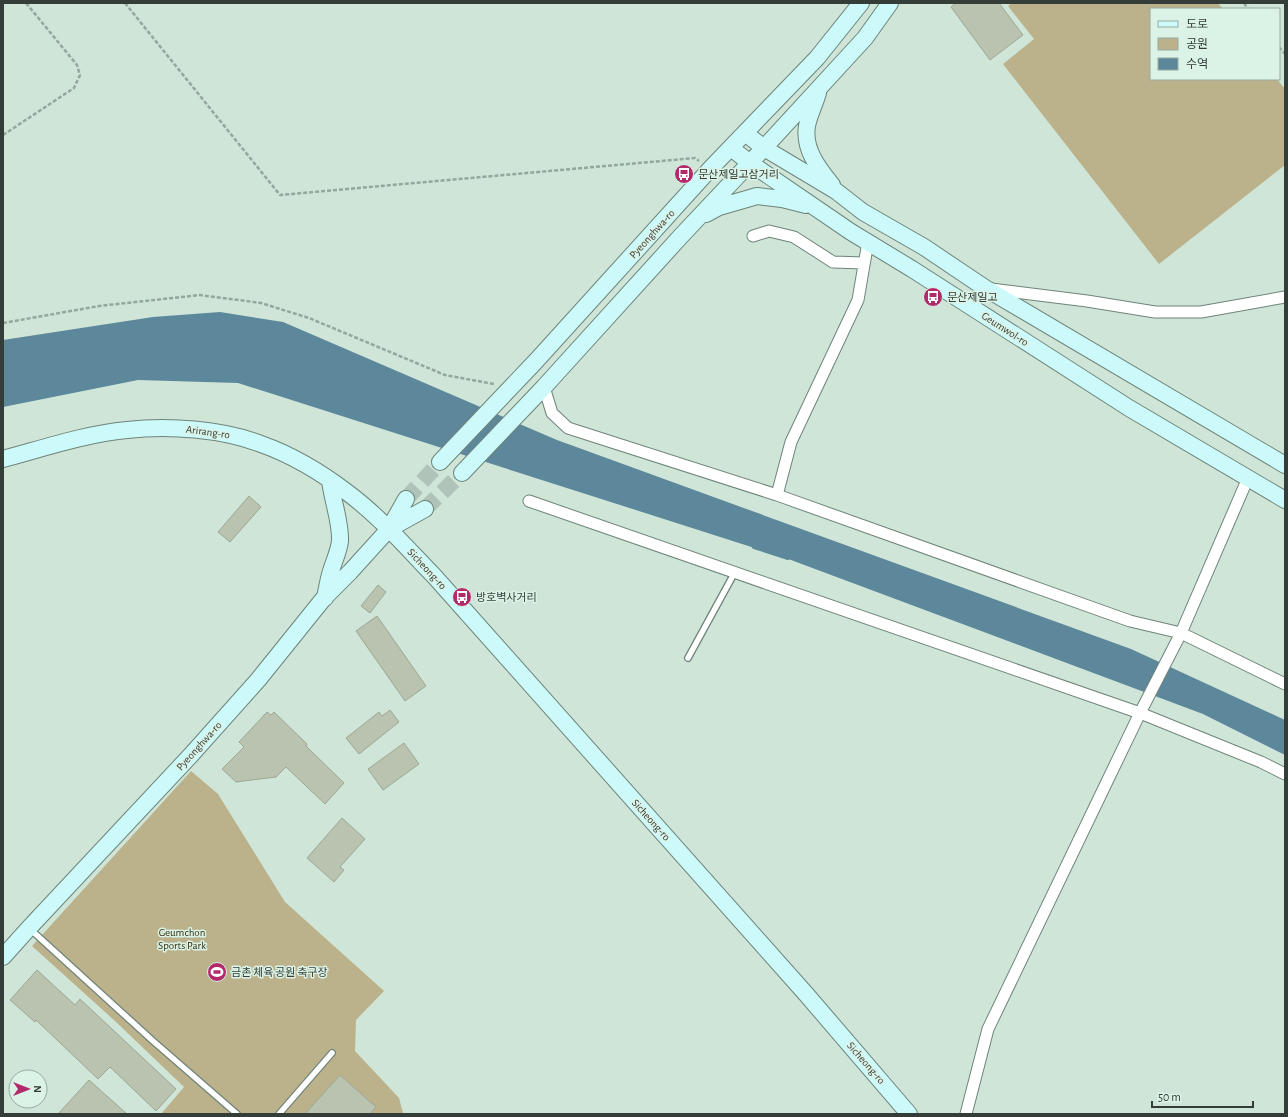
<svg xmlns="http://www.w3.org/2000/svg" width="1288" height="1117" font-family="'Alegreya Sans','Noto Sans KR',sans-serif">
	<rect width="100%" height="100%" fill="#cee5d8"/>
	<path fill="#bbb28c" d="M1012,3H1218L1223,9H1151V79H1277L1285,89V165L1159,264L1003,64L1034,39L1008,6Z
		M191,771L218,794L285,902L384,991L356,1020L355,1051L399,1098L403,1113L402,1114H161L184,1087L115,1021L32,946Z"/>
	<path fill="#5d879b" d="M220,312L283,322L557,440L1131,649L1285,720V755L1203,714L783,557L238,383L138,380L3,407V340L153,317Z"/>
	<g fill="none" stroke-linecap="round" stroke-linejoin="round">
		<path stroke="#5d879b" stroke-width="4" d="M754,547L788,558"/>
	</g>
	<path fill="#b9c3af" stroke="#9da794" d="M956,3H999L1023,35L990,60L951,7Z
		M249,496L261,507L230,542L218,532Z
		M378,585L386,592L370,613L361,606Z
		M377,616L426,686L405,701L356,631Z
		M390,710L399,722L359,754L346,738L379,712L382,716Z
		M267,712L271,715L274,712L307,744L306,746L344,783L325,804L286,767L276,777L236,782L222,769L244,747L239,742Z
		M404,743L419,764L383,790L368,769Z
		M342,818L365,839L340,867L344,870L334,882L307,858Z
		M37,970L75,1005L80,999L176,1089L156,1111L110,1067L98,1079L36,1020L35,1022L10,1000Z
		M340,1075L376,1107L370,1114H305Z
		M89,1080L127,1114H58Z"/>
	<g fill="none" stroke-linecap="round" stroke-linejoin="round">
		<path stroke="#afc3b8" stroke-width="16" stroke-dasharray="16 8" stroke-linecap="butt" d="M406,499L440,462
			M425,509L462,473"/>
		<g stroke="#6f8479" stroke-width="8">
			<path id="lane" d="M688,658L735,572
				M30,929L153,1041L237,1114
				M279,1114L332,1053"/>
		</g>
		<g stroke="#6f8479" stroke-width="13">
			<path id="street" d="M753,236L769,231L794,237L833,262L864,263
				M991,289L1087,301L1155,312H1201L1285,297
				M544,387L552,413L568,428L777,495L1130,621L1181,633L1285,684
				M777,495L791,442L858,300L868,242
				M529,501L1140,713L1261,762L1285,774
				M966,1114L988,1029L1140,713L1181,633L1248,478"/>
		</g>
		<g stroke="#6f8479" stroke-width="18">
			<path id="secondary" d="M818,93C815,104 809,115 807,126C803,149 819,169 832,185
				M745,133L764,148L836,191L863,212L924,247L985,288L1285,465
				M731,148L750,163L851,232L912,269L1129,408L1285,500
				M706,214L719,207L757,196L782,199L806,205
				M3,459C44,448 85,434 127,430C168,425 222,429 261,444C292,455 322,473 348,493C380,517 407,548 435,577L806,994L909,1114
				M440,462L536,361L711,168L817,58L861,3
				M462,473L544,387L681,236L764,148L865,38L890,3
				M389,529L425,509
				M325,598C327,589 328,580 331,571C334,561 339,551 340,541C341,522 332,500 330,480
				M3,957L29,928L191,755L258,680L324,598L350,572L389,529L406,499"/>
		</g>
		<path stroke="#95a69c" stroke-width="2.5" stroke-dasharray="4 2" stroke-linecap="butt" d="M125,3L280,195L695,158L699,161
			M1244,3L1248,9
			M1279,47L1285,54
			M3,135L74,88L80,75L77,65L26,3
			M3,323L99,306L200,295L261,303L309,318L445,375L494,384"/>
		<use href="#lane" stroke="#fff" stroke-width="5.5"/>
		<use href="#street" stroke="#fff" stroke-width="11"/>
		<use href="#secondary" stroke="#ccf9f9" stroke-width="16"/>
	</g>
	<defs>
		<g id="bus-disc" transform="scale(1)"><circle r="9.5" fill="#b22a6a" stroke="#dbf2e6"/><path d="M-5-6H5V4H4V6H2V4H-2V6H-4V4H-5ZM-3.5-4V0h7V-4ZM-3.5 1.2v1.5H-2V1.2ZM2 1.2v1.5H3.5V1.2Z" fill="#fff"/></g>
		<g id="stadium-disc" transform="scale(1)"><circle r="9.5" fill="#b22a6a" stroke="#dbf2e6"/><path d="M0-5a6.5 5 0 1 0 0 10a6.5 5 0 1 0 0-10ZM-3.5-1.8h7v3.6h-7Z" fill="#fff"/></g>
	</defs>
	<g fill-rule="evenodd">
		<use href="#bus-disc" x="684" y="174"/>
		<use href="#bus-disc" x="933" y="297"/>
		<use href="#bus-disc" x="462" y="597"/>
		<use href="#stadium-disc" x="217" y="972"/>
	</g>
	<g text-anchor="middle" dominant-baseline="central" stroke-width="3" stroke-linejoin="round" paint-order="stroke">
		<g font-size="11" fill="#343d38" stroke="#dbf2e6" text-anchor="start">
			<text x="698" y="174">문산제일고삼거리</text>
			<text x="947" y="297">문산제일고</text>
			<text x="476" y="597">방호벽사거리</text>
			<text x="231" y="972">금촌 체육 공원 축구장</text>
		</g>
		<g font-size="11" fill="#343d38" stroke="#dbf2e6">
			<text transform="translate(652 234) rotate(-48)">Pyeonghwa-ro</text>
			<text transform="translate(1005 329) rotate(33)">Geumwol-ro</text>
			<text transform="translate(208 432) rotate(8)">Arirang-ro</text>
			<text transform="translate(427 569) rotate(47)">Sicheong-ro</text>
			<text transform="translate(199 746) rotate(-48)">Pyeonghwa-ro</text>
			<text transform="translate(651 820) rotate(48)">Sicheong-ro</text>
			<text transform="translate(866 1063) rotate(49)">Sicheong-ro</text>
		</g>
		<g font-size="11" fill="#352d0b" stroke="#dbf2e6">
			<text x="182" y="932">Geumchon<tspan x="182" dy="13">Sports Park</tspan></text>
		</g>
	</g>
	<rect width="1288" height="1117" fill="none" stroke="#343d38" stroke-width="8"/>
	<rect x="1150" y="8" width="130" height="72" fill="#dbf2e6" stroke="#98aaa0"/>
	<rect x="1158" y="21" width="20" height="6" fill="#ccf9f9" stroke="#98aaa0"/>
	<text x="1186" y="28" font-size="12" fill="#343d38">도로</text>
	<rect x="1158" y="38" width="20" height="12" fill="#bbb28c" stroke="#98aaa0"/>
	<text x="1186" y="48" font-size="12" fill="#343d38">공원</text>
	<rect x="1158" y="58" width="20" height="12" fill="#5d879b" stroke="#98aaa0"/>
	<text x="1186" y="68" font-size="12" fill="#343d38">수역</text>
	<g transform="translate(28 1089) rotate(90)"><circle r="19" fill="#dbf2e6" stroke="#98aaa0"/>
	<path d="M0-3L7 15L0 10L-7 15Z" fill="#b22a6a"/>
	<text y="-6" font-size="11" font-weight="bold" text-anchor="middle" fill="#343d38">N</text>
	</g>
	<path d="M1152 1101v6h101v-6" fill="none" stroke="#343d38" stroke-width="2"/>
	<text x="1158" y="1101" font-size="12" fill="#343d38" stroke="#dbf2e6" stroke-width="3" paint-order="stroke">50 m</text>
</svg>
